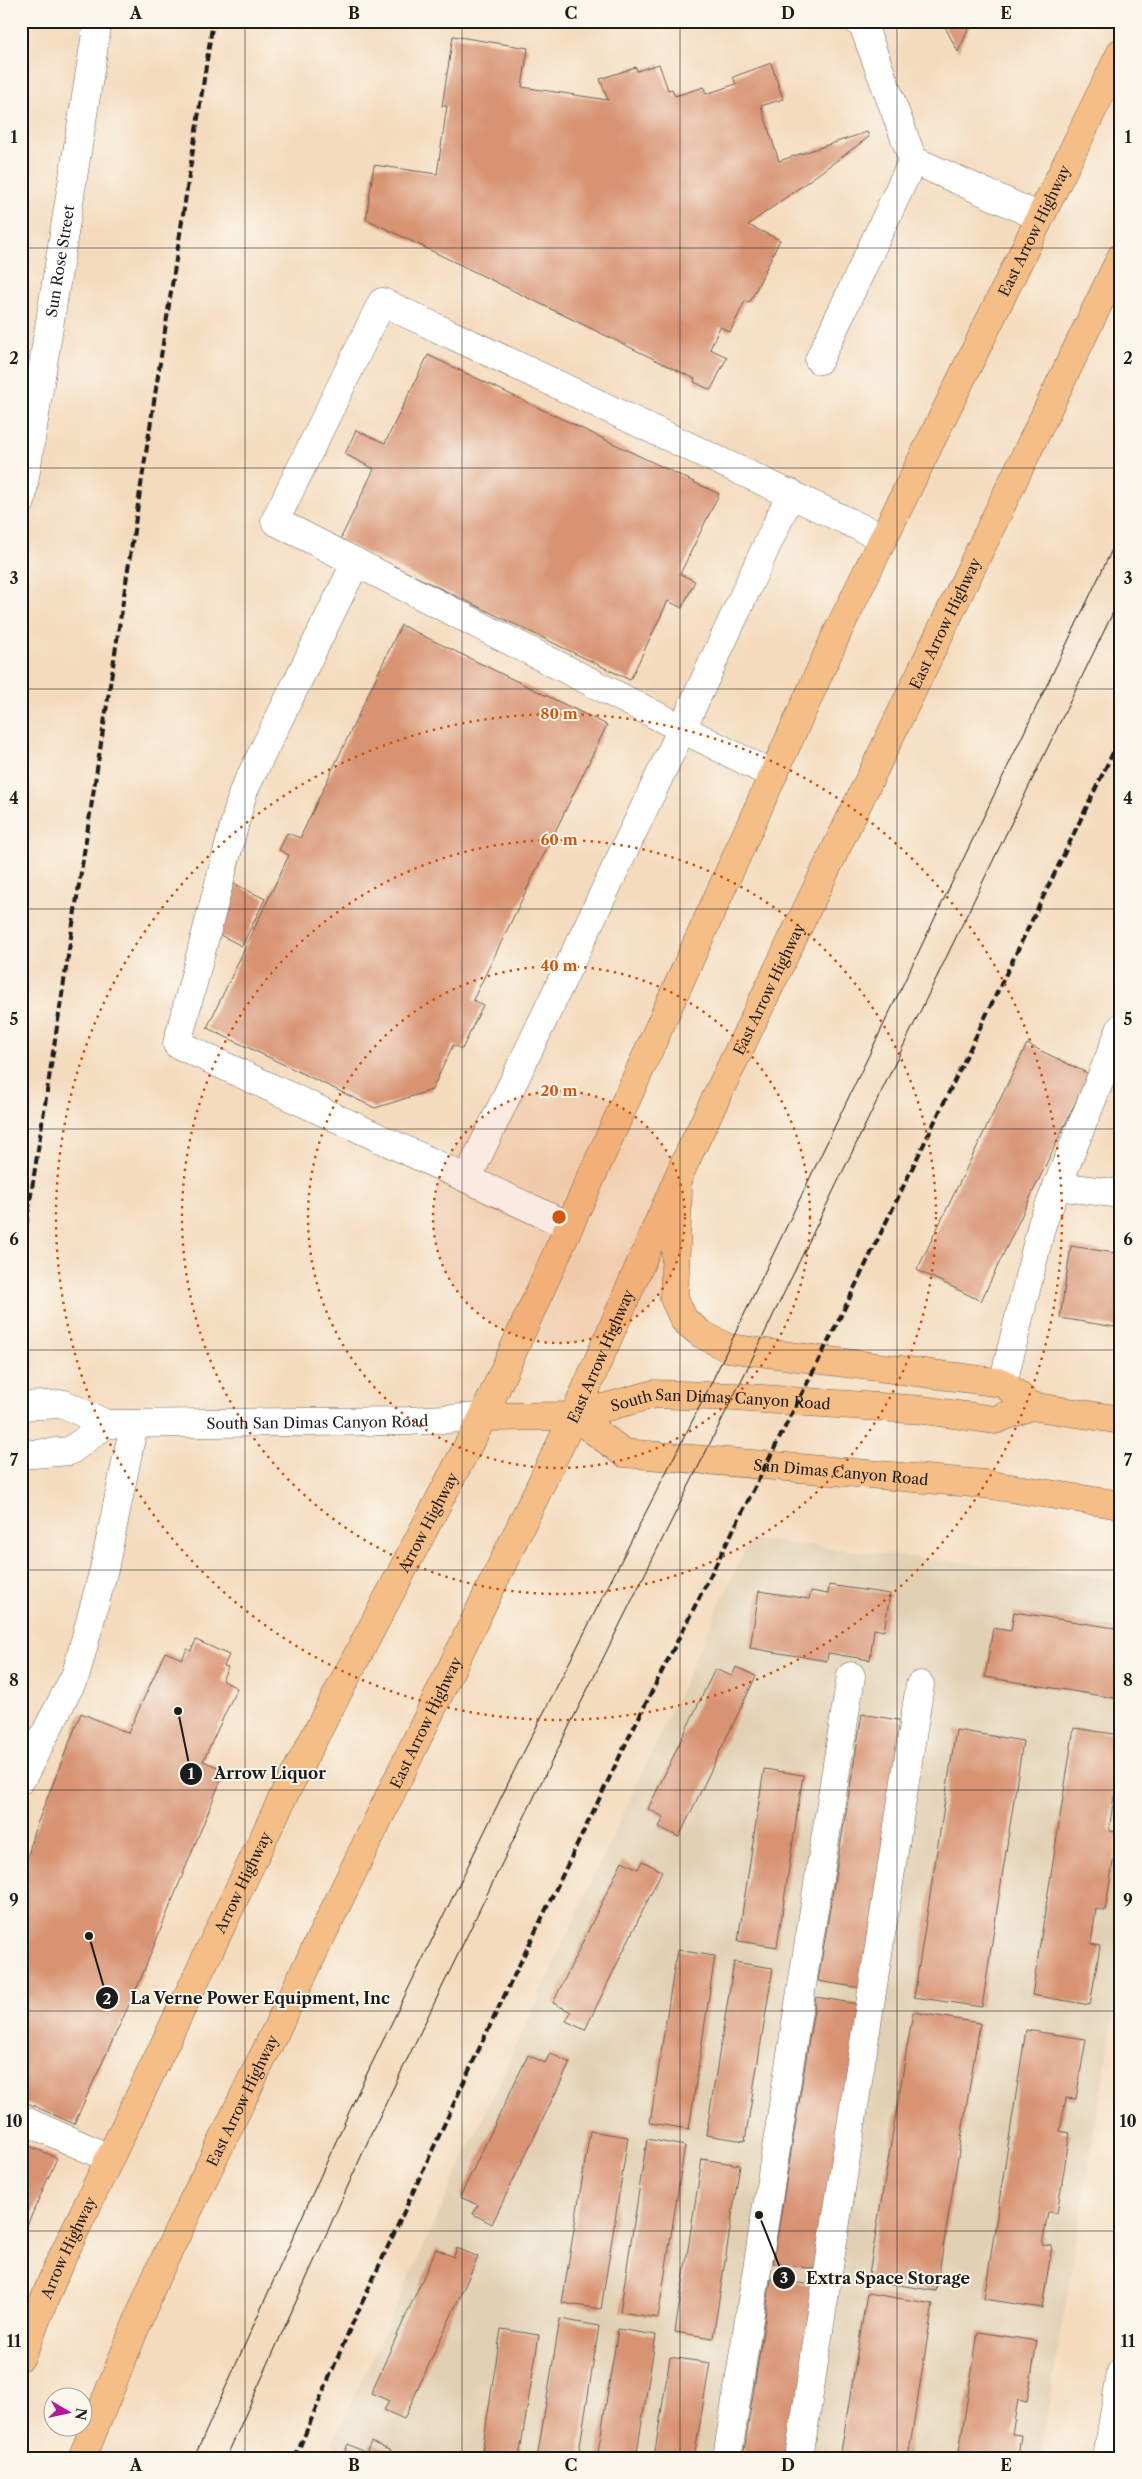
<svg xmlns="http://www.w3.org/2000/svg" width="1142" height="2479" font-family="'Libre Caslon Text',serif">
	<rect width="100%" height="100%" fill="#fbf7ec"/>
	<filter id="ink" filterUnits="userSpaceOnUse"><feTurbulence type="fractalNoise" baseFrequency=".02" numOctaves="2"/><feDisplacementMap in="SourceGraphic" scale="10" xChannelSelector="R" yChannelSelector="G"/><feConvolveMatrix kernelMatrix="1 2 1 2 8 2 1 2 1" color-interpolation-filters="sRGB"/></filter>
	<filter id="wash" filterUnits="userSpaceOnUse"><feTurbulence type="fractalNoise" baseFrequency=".0096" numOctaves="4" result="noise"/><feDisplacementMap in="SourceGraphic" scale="20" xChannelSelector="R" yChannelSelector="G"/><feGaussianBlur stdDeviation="1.12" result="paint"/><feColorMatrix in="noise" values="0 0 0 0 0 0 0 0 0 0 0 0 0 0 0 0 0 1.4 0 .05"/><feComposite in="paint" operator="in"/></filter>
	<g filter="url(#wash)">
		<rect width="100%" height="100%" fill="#f4dbbe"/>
		<path fill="#e2d0b4" d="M750,1539L1121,1580V1972L1040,2458H326Z"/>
		<g id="blocks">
			<path fill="#d89372" d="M942,21H972L958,52Z
				M453,36L528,48L522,87L608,100L600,79L636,67L637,71L659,64L668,90L672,89L675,96L704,87L706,94L736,84L733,77L771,63L783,99L761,106L779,161L867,132L869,137L748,225L780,240L750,302L745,301L730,332L720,327L710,349L727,357L711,390L694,382L695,379L366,219L374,165L437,174L447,106H442Z
				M428,355L719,494L680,574L695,581L682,608L668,601L630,680L340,540L374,469L345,454L356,430L385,443Z
				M401,625L607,725L473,1000L483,1005L462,1049L453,1045L432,1090L375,1108L207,1028L289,855L279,850L287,833L300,838Z
				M233,883L265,899L242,946L210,930Z
				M1027,1044L1089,1074L981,1301L917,1270Z
				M1071,1246L1121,1254V1328L1060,1318Z
				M829,1585L890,1594L884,1631L874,1629L870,1660L828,1653L827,1661L750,1648L759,1591L809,1599L811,1591L828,1594Z
				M1014,1612L1121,1629V1699L985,1677L993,1628L1011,1631Z
				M196,1640L229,1655L224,1666L228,1667L222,1680L237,1688L203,1761L225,1770L139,1983L74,2124L21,2100V1889L33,1834L81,1713L128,1733L165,1652L182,1659L187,1649L191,1651Z
				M736,1667L756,1676L679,1837L659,1827L664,1817L648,1809L715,1669L732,1676Z
				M862,1714L910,1722L866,1989L818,1981Z
				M1074,1728L1121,1735V1797L1114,1796L1109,1831L1118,1832L1105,1911L1096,1909L1091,1944L1100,1946L1090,2005L1032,1995Z
				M956,1730L1023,1741L982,2007L914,1997Z
				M764,1769L803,1775L777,1947L738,1941Z
				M622,1861L638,1869L642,1861L662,1871L585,2030L566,2021L571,2012L553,2003Z
				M677,1950L715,1956L689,2129L650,2123Z
				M734,1962L773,1968L745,2141L706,2135Z
				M816,1997L864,2005L822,2270L773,2263Z
				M913,2012L980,2023L936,2291L868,2280Z
				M1026,2030L1086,2039L1076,2099L1066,2098L1060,2131L1070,2133L1057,2213L1048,2212L1042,2245L1052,2246L1042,2308L984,2299Z
				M550,2053L570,2063L492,2224L473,2214L478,2205L460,2197L528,2055L545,2063Z
				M590,2131L628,2137L601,2309L562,2303Z
				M647,2139L685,2146L658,2318L620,2312Z
				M21,2142L57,2158L21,2239Z
				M702,2159L740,2165L713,2338L675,2332Z
				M457,2248L478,2257L404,2419L384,2410L389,2401L371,2393L436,2249L454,2257Z
				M771,2279L819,2286L792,2458H743Z
				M867,2293L933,2304L908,2458H840Z
				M560,2319L599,2326L578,2458H537Z
				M501,2329L539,2335L519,2458H481Z
				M618,2329L656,2335L636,2458H597Z
				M978,2332L1037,2341L1027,2402L1018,2400L1012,2434L1021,2435L1018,2458H958Z
				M670,2357L710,2363L694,2458H654Z
				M371,2442L391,2451L389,2458H342L348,2444L366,2453Z"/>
		</g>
	</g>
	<g filter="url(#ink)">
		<use href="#blocks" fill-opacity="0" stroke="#685f55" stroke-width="1"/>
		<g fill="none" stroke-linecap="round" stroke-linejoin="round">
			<g stroke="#685f55" stroke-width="29">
				<g id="minor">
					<path d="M857,21L863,25L913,160L1040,217"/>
					<path d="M819,360L913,160"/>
					<path id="s1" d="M21,502L98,21"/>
					<path d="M356,562L243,792L177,1044L569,1226"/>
					<path d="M773,775L275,521L382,302L883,538"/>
					<path d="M468,1177L682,729L791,493"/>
					<path d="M1057,1186L1121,1194"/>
					<path d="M1003,1383L1042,1224L1121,1028"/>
					<path id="s2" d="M21,1406L64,1404L106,1424L408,1421L483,1417"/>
					<path d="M21,1455L70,1451L106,1424"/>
					<path d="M21,1780L76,1674L104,1569L134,1424"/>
					<path d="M21,2119L109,2158"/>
					<path d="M727,2458L851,1676"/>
					<path d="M799,2458L920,1685"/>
					<path d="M1107,2458L1121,2372"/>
				</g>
			</g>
			<g stroke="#685f55" stroke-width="29">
				<g id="major">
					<path d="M678,1192L674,1298L684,1320L701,1334L728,1348L1003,1383L1031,1406"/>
					<path id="s3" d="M574,1416L624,1453L984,1484L1121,1505"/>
					<path id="s4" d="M483,1417L574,1416L654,1394L733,1397L923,1410L995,1420L1031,1406L1121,1420"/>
					<path id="s5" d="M21,2357L58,2266L285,1793L483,1417L839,629L1121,52"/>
					<path id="s6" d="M82,2458L155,2279L574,1416L684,1164L1121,257"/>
				</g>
			</g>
			<use href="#minor" stroke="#fff" stroke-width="28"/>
			<use href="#major" stroke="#f6be87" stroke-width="28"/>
			<path stroke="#1c1c1c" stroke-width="1" d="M194,2458L359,2090L515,1769L705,1396L1121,531
				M226,2458L372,2132L537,1791L755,1353L1121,596"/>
			<path stroke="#1c1c1c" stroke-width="4" stroke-dasharray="8 4" stroke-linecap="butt" d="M21,1259L213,21
				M295,2458L349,2331L485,2036L631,1733L834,1330L1121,736"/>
		</g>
	</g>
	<path fill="none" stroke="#1c1c1c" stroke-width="1" stroke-opacity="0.55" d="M245,21V2458M462,21V2458M680,21V2458M897,21V2458M21,248H1121M21,468H1121M21,689H1121M21,909H1121M21,1129H1121M21,1350H1121M21,1570H1121M21,1790H1121M21,2011H1121M21,2231H1121"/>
	<circle cx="559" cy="1217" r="126" fill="#d4530e" fill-opacity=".12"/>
	<g fill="none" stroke="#d4530e" stroke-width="2.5" stroke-dasharray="2.5 5">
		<circle cx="559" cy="1217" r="126"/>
		<circle cx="559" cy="1217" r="251"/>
		<circle cx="559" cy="1217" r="377"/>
		<circle cx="559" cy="1217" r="503"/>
	</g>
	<g text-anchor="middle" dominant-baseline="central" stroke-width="4" stroke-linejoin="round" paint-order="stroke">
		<g font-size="15" fill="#1c1c1c" stroke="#fbf7ec">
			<text stroke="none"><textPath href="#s5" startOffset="2356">East Arrow Highway</textPath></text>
			<text stroke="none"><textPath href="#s1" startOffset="244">Sun Rose Street</textPath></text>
			<text stroke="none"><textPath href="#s6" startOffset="2028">East Arrow Highway</textPath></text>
			<text stroke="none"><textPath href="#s6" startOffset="1622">East Arrow Highway</textPath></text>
			<text stroke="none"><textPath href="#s6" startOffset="1218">East Arrow Highway</textPath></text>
			<text stroke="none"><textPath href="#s4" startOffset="240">South San Dimas Canyon Road</textPath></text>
			<text stroke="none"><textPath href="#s2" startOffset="301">South San Dimas Canyon Road</textPath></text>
			<text stroke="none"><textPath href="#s3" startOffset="280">San Dimas Canyon Road</textPath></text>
			<text stroke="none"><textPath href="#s5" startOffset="929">Arrow Highway</textPath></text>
			<text stroke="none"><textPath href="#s6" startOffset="812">East Arrow Highway</textPath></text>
			<text stroke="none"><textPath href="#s5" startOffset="524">Arrow Highway</textPath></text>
			<text stroke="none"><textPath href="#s6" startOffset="392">East Arrow Highway</textPath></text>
			<text stroke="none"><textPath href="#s5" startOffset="119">Arrow Highway</textPath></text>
		</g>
	</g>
	<circle cx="559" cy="1217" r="8" fill="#d4530e" stroke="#fbf7ec" stroke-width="2.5"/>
	<g font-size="15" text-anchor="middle" font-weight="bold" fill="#d4530e" stroke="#fbf7ec" stroke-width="4" stroke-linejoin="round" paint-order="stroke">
		<text x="559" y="719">80 m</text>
		<text x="559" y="845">60 m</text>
		<text x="559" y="971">40 m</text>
		<text x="559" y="1096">20 m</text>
	</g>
	<path fill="none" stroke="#1c1c1c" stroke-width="2" d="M178 1711L191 1774M89 1936L107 1998M759 2215L784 2278"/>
	<g fill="#1c1c1c" stroke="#fbf7ec" stroke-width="2">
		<circle cx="178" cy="1711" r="5"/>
		<circle cx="89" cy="1936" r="5"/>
		<circle cx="759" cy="2215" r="5"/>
		<circle cx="191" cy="1774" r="12"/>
		<circle cx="107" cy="1998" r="12"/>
		<circle cx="784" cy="2278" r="12"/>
	</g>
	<g font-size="15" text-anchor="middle" font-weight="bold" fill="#fff">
		<text x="191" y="1779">1</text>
		<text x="107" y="2004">2</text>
		<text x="784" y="2283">3</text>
	</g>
	<g font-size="16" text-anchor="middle" font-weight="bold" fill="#1c1c1c" stroke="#fbf7ec" stroke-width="4" stroke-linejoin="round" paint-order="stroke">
		<text x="270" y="1779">Arrow Liquor</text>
		<text x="260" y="2004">La Verne Power Equipment, Inc</text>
		<text x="888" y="2284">Extra Space Storage</text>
	</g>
	<rect width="1142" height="2479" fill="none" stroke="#fbf7ec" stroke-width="55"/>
	<g transform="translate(68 2412) rotate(99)"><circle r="24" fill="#fbf7ec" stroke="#a29f99"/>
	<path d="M0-4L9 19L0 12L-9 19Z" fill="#b5179e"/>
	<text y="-8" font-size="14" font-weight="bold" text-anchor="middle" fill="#1c1c1c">N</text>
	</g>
	<rect x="28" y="28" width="1086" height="2424" fill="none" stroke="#1c1c1c" stroke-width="2"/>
	<g font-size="16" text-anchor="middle" font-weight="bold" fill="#1c1c1c">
		<text x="136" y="19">A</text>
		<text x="354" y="19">B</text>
		<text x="571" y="19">C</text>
		<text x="788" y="19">D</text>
		<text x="1006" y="19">E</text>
		<text x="14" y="143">1</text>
		<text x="1128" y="143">1</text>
		<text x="14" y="364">2</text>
		<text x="1128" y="364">2</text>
		<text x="14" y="584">3</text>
		<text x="1128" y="584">3</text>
		<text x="14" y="804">4</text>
		<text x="1128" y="804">4</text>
		<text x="14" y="1025">5</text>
		<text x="1128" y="1025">5</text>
		<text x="14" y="1245">6</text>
		<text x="1128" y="1245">6</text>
		<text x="14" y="1466">7</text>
		<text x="1128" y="1466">7</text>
		<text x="14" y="1686">8</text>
		<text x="1128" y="1686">8</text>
		<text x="14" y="1906">9</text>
		<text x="1128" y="1906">9</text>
		<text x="14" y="2127">10</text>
		<text x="1128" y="2127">10</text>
		<text x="14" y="2347">11</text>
		<text x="1128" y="2347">11</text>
		<text x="136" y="2471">A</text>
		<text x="354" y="2471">B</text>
		<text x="571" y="2471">C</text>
		<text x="788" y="2471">D</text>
		<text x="1006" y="2471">E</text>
	</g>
</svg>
